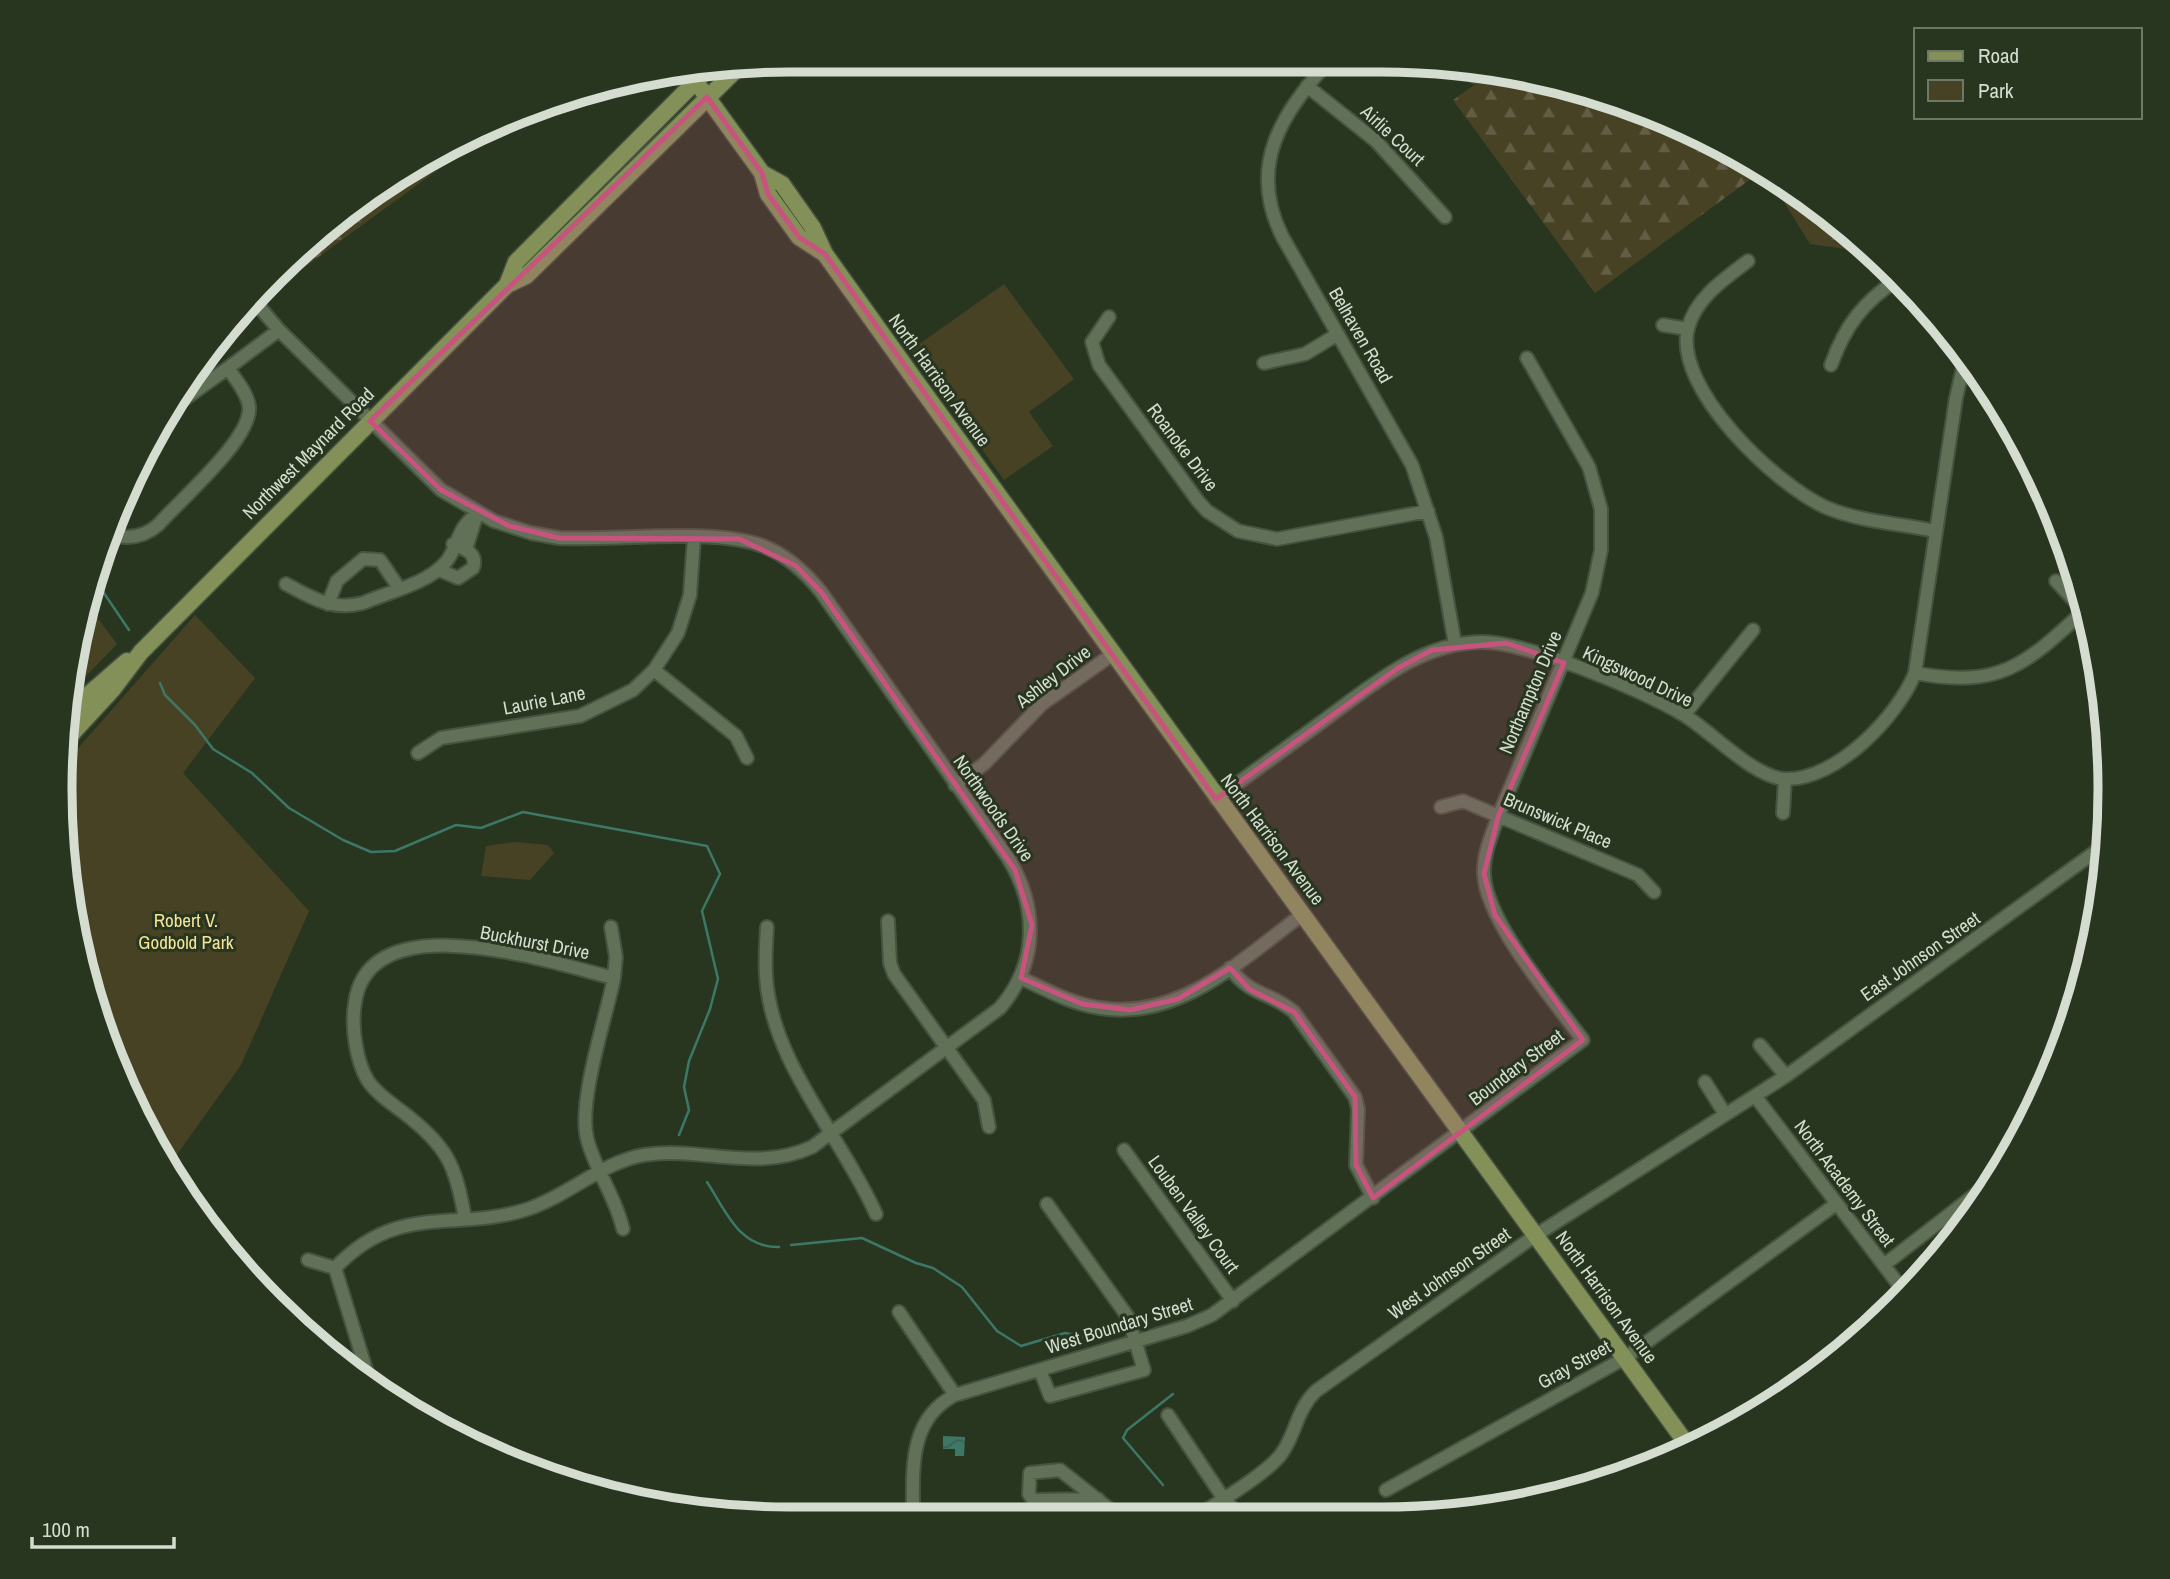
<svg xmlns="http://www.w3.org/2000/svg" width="2170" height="1579" font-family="'Archivo Narrow',sans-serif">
	<defs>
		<pattern id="forest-firs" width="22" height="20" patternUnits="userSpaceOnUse" patternTransform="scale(1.75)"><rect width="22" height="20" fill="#484225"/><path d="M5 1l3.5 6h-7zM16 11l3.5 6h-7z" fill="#625d44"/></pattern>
		<pattern id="water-waves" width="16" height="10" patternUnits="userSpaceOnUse" patternTransform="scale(1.75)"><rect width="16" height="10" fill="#3d7766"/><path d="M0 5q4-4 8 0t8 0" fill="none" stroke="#3e5f54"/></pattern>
	</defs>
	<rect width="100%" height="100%" fill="#283620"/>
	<path fill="url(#forest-firs)" d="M1490,74L1569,84L1660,115L1763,170L1595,293L1453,100Z
		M450,154H456L454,158L276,288L269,292L263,288L377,188C389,194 440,164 450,154Z
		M1764,170L1786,182L1833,218L1846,249L1810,244Z"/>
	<path fill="#484225" d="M1004,284L1074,379L1029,412L1053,446L1004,480L911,350Z
		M87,604L117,644L86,676L74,659Z
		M195,615L255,678L183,773L309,911L241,1065L170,1164L115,1068L66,884V762Z
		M515,842L548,845L554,853L530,880L481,876L486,846Z"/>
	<path fill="url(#water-waves)" d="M448,146L450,154C440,165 390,194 377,189Z
		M943,1436L965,1437L964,1456H955V1449H943Z"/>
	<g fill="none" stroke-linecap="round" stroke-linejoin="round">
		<path stroke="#3d7766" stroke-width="2.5" d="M93,577L129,630
			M160,683L165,695L195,725L213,749L252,773L289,808L343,840L371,852L395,851L456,825L481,828L523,812L707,846L720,874L702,911L718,979L710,1009L689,1061L684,1087L689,1110L679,1135
			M707,1182C726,1211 739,1248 779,1247
			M791,1245L862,1238L916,1263L933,1268L962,1287L997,1331L1021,1346L1065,1333L1087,1337
			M1163,1485L1123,1438L1127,1430L1173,1394"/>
		<g stroke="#475340" stroke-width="16">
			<path id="minor" d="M1330,60C1282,113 1247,165 1282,236L1412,465L1436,537L1455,644
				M1470,71L1474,76
				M1307,86L1376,141L1445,217
				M1748,261C1724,279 1696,298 1688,328C1673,388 1775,484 1825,507C1860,522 1898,523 1935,531
				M252,298L279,330L441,490L494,521L531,533L559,538C615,541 714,527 763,546C786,555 805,572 821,592L1008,858C1038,907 1039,962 1000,1008L812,1147C755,1173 702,1146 644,1155C602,1162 568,1196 528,1209C453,1233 399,1201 335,1268
				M1109,317L1092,342L1099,365L1198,501L1207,511L1238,531L1277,539L1428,511
				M1663,325L1688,329
				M1264,363L1305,354L1338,334
				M1831,365C1845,326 1863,302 1898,279
				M228,368L279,330
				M107,533C126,540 143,538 158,525C181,499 253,438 249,406C247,392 235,379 228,368L176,405
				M466,549L477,514
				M439,570L458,578L473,568C478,553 465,549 453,544
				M2056,581L2084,611
				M286,584C311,598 333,611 363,603C388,592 427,584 445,563C459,548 455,529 477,514
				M328,604L337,581L363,559L380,560L399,588
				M654,670L736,736L747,758
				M1915,673C2002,689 2026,664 2087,608
				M1684,715L1753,630
				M418,753L441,738L580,716L633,690L654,670L678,633L690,595L694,538
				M955,785L984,764L1042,704L1113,654
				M1216,799C1252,773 1287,747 1323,721C1371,686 1419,643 1481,642C1526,641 1643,691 1684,715C1712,732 1754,778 1786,779C1837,780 1898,716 1915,673L1956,398L1966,355
				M1441,807L1463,801L1638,875L1654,892
				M1783,813L1785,779
				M888,921L890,963L894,974L984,1100L989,1127
				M611,927L616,957L614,978C606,1018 578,1100 587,1138C594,1168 615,1195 623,1229
				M767,927C766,943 765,960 766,976C771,1062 842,1137 876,1214
				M1230,968C1251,997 1269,991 1294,1012L1355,1097L1358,1109L1356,1165L1373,1198
				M1021,978C1046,990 1072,1004 1100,1008C1181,1021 1243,958 1303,914
				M2058,1036L2063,1042
				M1760,1045L1786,1076
				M1705,1082L1725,1114
				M1755,1096L1905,1293
				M1124,1150L1233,1301
				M465,1219C456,1165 447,1146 404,1113C391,1103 377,1094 368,1081C356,1061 351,1026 355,1003C369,901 552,963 614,978
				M308,1260L335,1268
				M1884,1265L1995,1179
				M335,1268L369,1379
				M899,1312L955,1395
				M1040,1370L1050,1396L1144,1370L1128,1317L1047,1204
				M1168,1415L1220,1493L1238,1515
				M1386,1490L1625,1358L1836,1204
				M1098,1499L1033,1500L1029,1494L1030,1473L1060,1470L1117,1515
				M1199,1515C1220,1501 1269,1472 1282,1453C1296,1433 1297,1409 1316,1391L1536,1235L1786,1076L2106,844
				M913,1517C913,1470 908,1419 955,1395L1187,1326L1212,1315L1583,1040C1554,1000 1486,922 1484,874C1483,854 1492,835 1498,817L1592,593L1601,550V509L1589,467L1527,358"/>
		</g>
		<g stroke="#475340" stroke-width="19">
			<path id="major" d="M702,90L762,173L768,194L799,237L825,254
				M762,173L782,184L813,228L825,254L915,380L1689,1447
				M507,285L516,262L706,71
				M66,714L127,661
				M66,740L113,689L141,652L507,285L526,276L740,66"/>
		</g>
		<use href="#minor" stroke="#607158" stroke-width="12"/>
		<use href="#major" stroke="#839158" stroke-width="16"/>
	</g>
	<path fill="#c7537e" fill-opacity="0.2" stroke="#c7537e" stroke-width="5" stroke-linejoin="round" d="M707,97L762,173L768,194L799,237L825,254L1216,799L1398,668L1432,650L1506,643L1564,663L1498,817L1484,874L1495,915L1583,1040L1373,1198L1356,1165L1355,1097L1294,1012L1249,989L1230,968L1178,999L1130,1010L1082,1004L1021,978L1032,925L1015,870L821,592L796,566L739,539L559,538L509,526L441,490L370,421Z"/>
	<g text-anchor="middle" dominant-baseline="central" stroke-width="6" stroke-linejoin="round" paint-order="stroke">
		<g font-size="19" fill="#d4ddcf" stroke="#283620">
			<text transform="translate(1393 135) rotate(43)">Airlie Court</text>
			<text transform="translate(1361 335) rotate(60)">Belhaven Road</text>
			<text transform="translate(940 380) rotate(54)">North Harrison Avenue</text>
			<text transform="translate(1183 447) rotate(53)">Roanoke Drive</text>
			<text transform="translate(308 453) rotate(-45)">Northwest Maynard Road</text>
			<text transform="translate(1053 676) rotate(-38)">Ashley Drive</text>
			<text transform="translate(1638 676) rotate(25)">Kingswood Drive</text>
			<text transform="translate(1530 692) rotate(-67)">Northampton Drive</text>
			<text transform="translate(544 700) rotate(-11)">Laurie Lane</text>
			<text transform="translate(994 808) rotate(55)">Northwoods Drive</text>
			<text transform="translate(1558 820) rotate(23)">Brunswick Place</text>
			<text transform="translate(1273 839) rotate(53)">North Harrison Avenue</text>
			<text transform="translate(535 942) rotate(11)">Buckhurst Drive</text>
			<text transform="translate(1920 956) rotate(-35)">East Johnson Street</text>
			<text transform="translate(1516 1067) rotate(-37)">Boundary Street</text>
			<text transform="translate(1845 1183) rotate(53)">North Academy Street</text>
			<text transform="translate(1194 1214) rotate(54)">Louben Valley Court</text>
			<text transform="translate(1449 1273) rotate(-35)">West Johnson Street</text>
			<text transform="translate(1607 1297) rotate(54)">North Harrison Avenue</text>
			<text transform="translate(1119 1325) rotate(-17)">West Boundary Street</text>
			<text transform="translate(1574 1364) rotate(-29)">Gray Street</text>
		</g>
		<g font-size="19" fill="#f5e498" stroke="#283620">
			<text x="186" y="920">Robert V.<tspan x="186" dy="22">Godbold Park</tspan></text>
		</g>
	</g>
	<path d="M0 0H2170V1579H0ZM789 72H1381A717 717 0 0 1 2098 789V790A717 717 0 0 1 1381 1507H789A717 717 0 0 1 72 790V789A717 717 0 0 1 789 72Z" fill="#283620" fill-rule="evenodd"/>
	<path fill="none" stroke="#d4ddcf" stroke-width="9" d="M789 72H1381A717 717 0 0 1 2098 789V790A717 717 0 0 1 1381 1507H789A717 717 0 0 1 72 790V789A717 717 0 0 1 789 72Z"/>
	<rect x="1914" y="28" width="228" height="91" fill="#283620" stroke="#6d7966" stroke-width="2"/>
	<rect x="1928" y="51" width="35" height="10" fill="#839158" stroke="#6d7966" stroke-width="2"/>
	<text x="1978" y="63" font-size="21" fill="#d4ddcf">Road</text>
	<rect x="1928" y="80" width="35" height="21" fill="#484225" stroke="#6d7966" stroke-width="2"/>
	<text x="1978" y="98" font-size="21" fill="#d4ddcf">Park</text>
	<path d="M32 1537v10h142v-10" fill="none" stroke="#d4ddcf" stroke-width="3.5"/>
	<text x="42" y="1537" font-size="21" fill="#d4ddcf" stroke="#283620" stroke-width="5" paint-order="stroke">100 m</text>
</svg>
